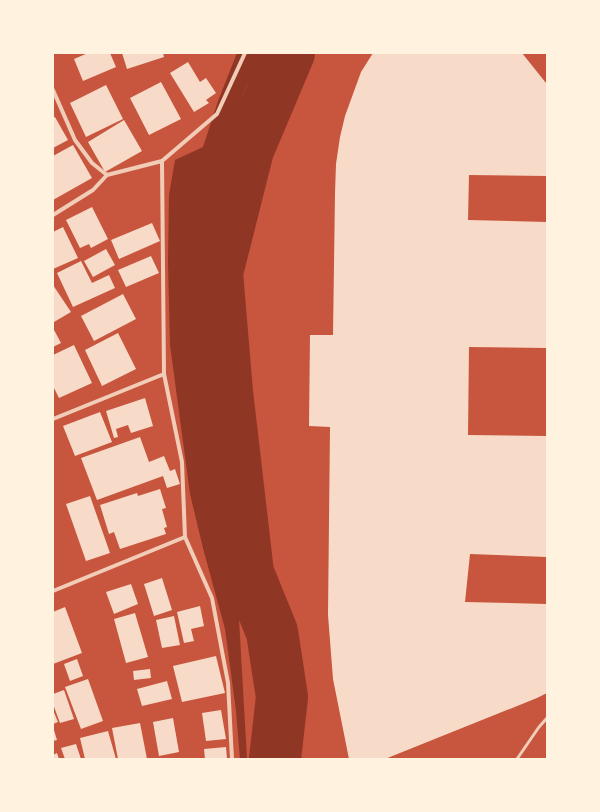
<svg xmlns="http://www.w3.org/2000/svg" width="600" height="812" font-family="'PT Serif',serif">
	<rect width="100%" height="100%" fill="#c8553d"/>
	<path fill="#8f3625" d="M237,53H263L246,87L232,124L222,195L208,250L213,362L221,452L239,619L247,759H240L236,711L225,629L203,548L190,494L170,345L168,262L169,195L175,160L203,147L218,101Z"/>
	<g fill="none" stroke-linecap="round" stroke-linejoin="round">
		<path stroke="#8f3625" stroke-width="52" d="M275,759L282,697L272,632L248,573L227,392L217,273L248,150L289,53"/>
	</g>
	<path fill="#f7dbc8" d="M88,53H110L116,67L83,81L74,59Z
		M122,53H163L164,57L127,69Z
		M373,53H522L546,83H547V176L469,175L468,220L547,222V348L469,347L468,435L547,436V557L470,554L465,602L547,604V693L537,698L385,759H349L333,679L328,615L330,427L309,426L310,335H333L335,193L336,164L340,137L345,116L361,72Z
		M188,62L200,82L206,78L216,93L206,100L209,103L194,112L170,73Z
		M161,82L181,119L149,135L130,98Z
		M106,85L123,119L86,137L70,103Z
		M55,117L68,140L53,148V118Z
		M124,120L142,151L105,172L88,142Z
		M73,145L92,178L53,200V156Z
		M92,207L108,239L91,248L89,244L80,248L66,220Z
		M152,223L160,241L119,259L111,240Z
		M63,227L78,258L53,269V232Z
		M106,249L115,265L93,277L84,261Z
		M151,256L159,273L126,287L118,270Z
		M81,261L92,283L109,275L115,288L73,307L57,273Z
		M53,285L71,312L54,322L53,321Z
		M123,294L136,319L94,341L81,316Z
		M53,328L61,343L53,347Z
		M118,333L136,369L102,386L85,350Z
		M74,345L92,383L59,398L53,386V355Z
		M145,398L153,426L131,433L128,425L116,429L118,437L114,438L106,411Z
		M100,412L112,442L75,456L63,426Z
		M140,437L149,462L164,456L170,471L175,469L180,484L167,488L163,476L97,500L81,458Z
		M160,489L166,508L162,509L167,527L164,528L166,534L120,549L114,532L109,534L100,505L137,493L138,496Z
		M90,496L110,553L86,561L66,504Z
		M162,578L172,610L154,616L144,584Z
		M131,584L138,604L114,614L106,592Z
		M200,606L204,626L191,629L194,641L184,643L177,612Z
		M65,607L82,653L53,664V612Z
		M135,613L148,657L126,663L114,619Z
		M174,616L180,645L162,648L156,620Z
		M216,656L225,693L182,702L173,666Z
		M77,659L83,676L70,681L64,664Z
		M150,669L151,678L134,680L133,671Z
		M88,679L103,721L81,729L65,687Z
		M167,681L172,699L142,706L137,689Z
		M64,690L74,719L60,723L53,704V694Z
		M53,710L58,722L53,724Z
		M221,710L226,739L206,741L202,713Z
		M173,718L179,752L159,756L153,722Z
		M140,723L147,759H118L112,728Z
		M53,727L57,740L53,741Z
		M108,731L116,759H85L80,738Z
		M76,744L81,759H65L61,748Z
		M226,747L227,759H205L204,749Z
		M57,753L59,759H53V755Z"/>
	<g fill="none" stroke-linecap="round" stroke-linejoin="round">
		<path stroke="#f1ccb7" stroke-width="3" d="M517,759L539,727L547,718"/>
		<path stroke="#f1ccb7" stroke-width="4" d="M53,90L75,140L92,163L107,175
			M53,215L93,190L107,175L162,161L217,114L245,53
			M53,419L164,374L162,161
			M185,537L212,598L228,683L232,759
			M53,591L185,537L182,462L164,374"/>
	</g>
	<rect width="600" height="812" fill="none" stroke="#fff3e0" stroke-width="108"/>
</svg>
